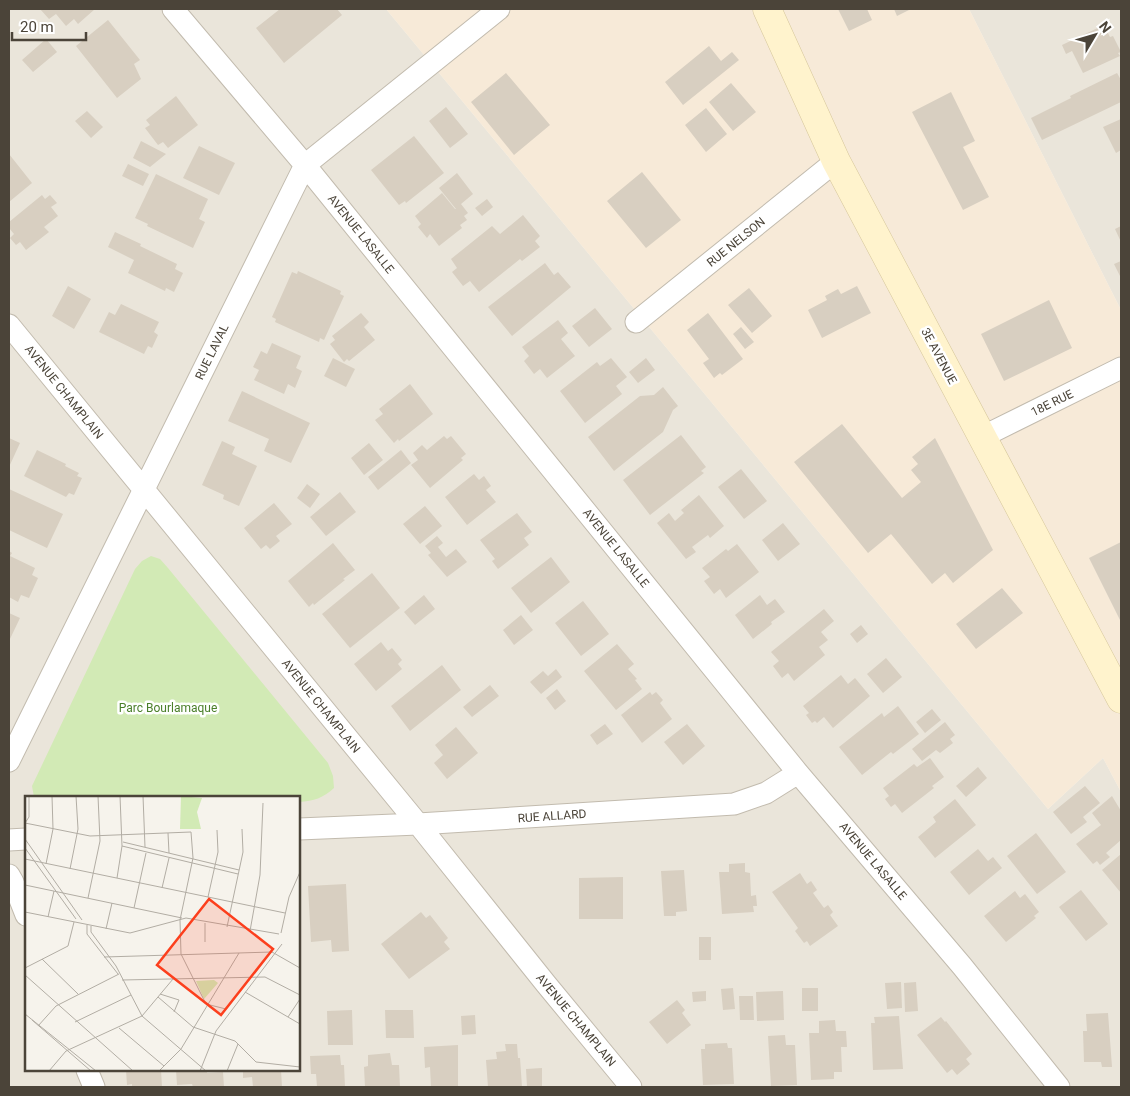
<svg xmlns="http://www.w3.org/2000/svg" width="1130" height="1096" font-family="Roboto,sans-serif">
	<rect width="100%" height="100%" fill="#f6f3ec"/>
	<path fill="#eae5da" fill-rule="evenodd" d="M9,9H386L1048,809L1103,758L1121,792V1087H9ZM26,797H299V1070H26Z
		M969,9H1121V310Z"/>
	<path fill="#f7ead8" d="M386,9H969L1121,310V792L1103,758L1048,809Z"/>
	<path fill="#d2eab5" d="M151,556L160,559L168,568L328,763L333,776L334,788C323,798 314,801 299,802V797H34L32,786L135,569L142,561Z"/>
	<path fill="#d8cfc1" d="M40,9H95L78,24L74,19L66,26L56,14L49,19Z
		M280,9H337L342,15L284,63L256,28Z
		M838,9H867L872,20L849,31Z
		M894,9H911L897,16Z
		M108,20L140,60L134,64L141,79L117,98L76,46Z
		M1104,25L1110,37L1113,36L1121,52L1118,53L1120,56L1083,73L1072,51L1066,54L1062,45Z
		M46,39L57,52L33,72L22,60Z
		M709,46L721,61L732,52L739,60L683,105L665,82Z
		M506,73L550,125L514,155L471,102Z
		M1117,73L1121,80V102L1042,140L1031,118L1071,98L1070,96Z
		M731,83L756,112L733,131L709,102Z
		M951,92L975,141L963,147L989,197L963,210L912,112Z
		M176,96L198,125L168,148L163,142L158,145L145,128L150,125L146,120Z
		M446,107L468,134L450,148L429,121Z
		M706,108L727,134L706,152L685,125Z
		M87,111L103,127L91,138L75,121Z
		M1121,119V150L1116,153L1103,127Z
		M414,136L444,173L406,203L405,201L399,205L371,170Z
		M141,141L166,154L150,167L133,158Z
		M199,146L235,163L219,195L183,178Z
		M9,154L32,183L9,202Z
		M128,164L149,174L143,186L122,176Z
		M642,172L681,220L646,248L607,201Z
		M457,173L473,194L461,204L468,213L464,216L467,220L460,225L462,228L439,246L430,234L427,238L418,227L421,224L415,216L442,193L455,209H456L439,188Z
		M156,174L208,199L199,219L205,222L193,248L147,226L148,224L135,218Z
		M42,195L45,199L50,195L57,203L51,207L58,216L44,227L49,232L26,250L20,242L16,245L10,238L14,234L9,228V222Z
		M487,199L493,207L482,216L475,208Z
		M523,215L540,236L535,241L540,247L522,261L520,259L479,292L470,281L463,286L452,272L457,268L451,259L492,226L500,234Z
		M1121,226V242L1115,229Z
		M115,232L141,244L140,246L177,264L175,269L183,273L174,292L166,288L165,291L128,273L134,260L108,247Z
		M1121,261V278L1114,264Z
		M545,263L554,275L558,272L571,287L512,336L488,307Z
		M298,271L341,291L340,294L344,296L324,340L320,338L319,342L275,322L276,319L272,317L292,272L297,274Z
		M68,286L91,299L74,329L52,316Z
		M857,286L871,313L822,338L808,310L827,300L825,296L838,289L841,294Z
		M749,288L772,316L752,333L728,305Z
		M1049,300L1072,348L1004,381L981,334Z
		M121,304L159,322L154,332L158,335L152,348L148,346L144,354L99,332L109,312L115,315Z
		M595,308L612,329L589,347L572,326Z
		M361,313L369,322L364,327L375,340L349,361L347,359L344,362L330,344L335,340L332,336Z
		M708,313L743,359L722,375L720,373L714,378L703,363L709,359L687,330Z
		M558,320L568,333L561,339L575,356L547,378L540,369L534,374L524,361L529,356L522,347Z
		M741,327L754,342L745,349L733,334Z
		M272,343L301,356L296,368L302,371L295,388L288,384L284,394L254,380L259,370L253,367L261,351L267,354Z
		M333,358L355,369L346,387L324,376Z
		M611,358L627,377L616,386L622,394L585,423L560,391L597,362L600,366Z
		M646,358L655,370L638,383L629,372Z
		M410,384L433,414L399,441L398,439L394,443L375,420L383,414L379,409Z
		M663,387L678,406L673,410L663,432L614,471L588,437L640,396L654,395Z
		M242,391L310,423L291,463L264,451L269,439L228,421Z
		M842,424L902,498L921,482L911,470L918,464L912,457L935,438L993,550L953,583L945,573L932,584L891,534L868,553L794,462Z
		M681,435L706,467L701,471L704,473L650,515L623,480Z
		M444,436L447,439L451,436L466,454L461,458L463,460L430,488L411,465L418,460L413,453L422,445L427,450Z
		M9,438L20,443L9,467Z
		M222,441L235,447L232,454L257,466L239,506L223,499L224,495L202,485Z
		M369,443L383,460L364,475L351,458Z
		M37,450L66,464L65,466L79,473L77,476L82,478L74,495L69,493L66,497L24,476Z
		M401,450L411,463L378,490L368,477Z
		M741,469L767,501L744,519L718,487Z
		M474,474L479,480L484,476L491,486L486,490L496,502L467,525L445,497Z
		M307,484L320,494L310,508L297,498Z
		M9,489L63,514L47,548L9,530Z
		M340,492L356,512L326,536L310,517Z
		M699,495L724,526L710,538L708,535L692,547L696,552L686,559L657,523L669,513L675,521L684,513L681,510Z
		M274,503L292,524L276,536L280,541L270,549L266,545L261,549L244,528Z
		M425,506L442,526L420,544L403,524Z
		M517,513L532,532L524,538L529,545L498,569L492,561L495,559L480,540Z
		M783,523L800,544L778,561L762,540Z
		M437,536L443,543L438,547L446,557L456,549L467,562L447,577L428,555L431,553L425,546Z
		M1121,542V622L1089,558Z
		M333,543L355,570L343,579L345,580L314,605L313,603L309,607L288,581Z
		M737,544L759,572L726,598L720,589L714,594L704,581L710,577L702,568L726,549L728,551Z
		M9,551L12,553L10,556L35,568L32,575L38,578L29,598L21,595L18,602L9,597Z
		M551,557L570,582L531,613L511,588Z
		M372,573L400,608L350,648L322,614Z
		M1002,588L1023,613L976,649L956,624Z
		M424,595L435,609L415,625L404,612Z
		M760,595L767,605L775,599L785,612L771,622L772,624L753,639L735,615Z
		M583,601L609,634L581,656L555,623Z
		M824,609L834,621L821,632L828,640L819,647L825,655L794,681L788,673L782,678L773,666L779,661L771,652Z
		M9,613L20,618L9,641Z
		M521,615L533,630L514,645L503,630Z
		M861,625L868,634L857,643L850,634Z
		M381,642L388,651L392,648L402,660L398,664L402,669L376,691L354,664Z
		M617,644L634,664L628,669L637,679L635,680L642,689L616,710L584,671Z
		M886,658L902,677L883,693L867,674Z
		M442,665L461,690L410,731L391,706Z
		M556,669L562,677L541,694L530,682L543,671L548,676Z
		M841,675L848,684L855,678L870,696L833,728L824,717L817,723L815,721L812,723L806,715L809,713L803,706Z
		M490,685L499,696L472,717L463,707Z
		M557,689L566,701L555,710L546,698Z
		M650,692L652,695L656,692L663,700L660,703L672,719L642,743L621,715Z
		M898,706L919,734L893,754L891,752L862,775L839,747L882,713L884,717Z
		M932,709L941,720L925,733L916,722Z
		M945,722L955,735L950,739L953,743L940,753L936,750L922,761L912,749Z
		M605,724L613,734L597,745L590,735Z
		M687,724L705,746L683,765L664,742Z
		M456,727L478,753L447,779L434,763L443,755L435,745Z
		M930,758L944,777L932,786L934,788L902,813L895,804L891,807L885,799L889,796L883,788L914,764L917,767Z
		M978,767L987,778L966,797L956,786Z
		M1085,786L1100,803L1083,817L1087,822L1071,834L1053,812Z
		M1112,796L1121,811V840L1106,853L1110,857L1100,865L1097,861L1093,864L1076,844L1101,825L1092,813Z
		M955,799L976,825L935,858L918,837L936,822L933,817Z
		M1036,833L1066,872L1037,894L1007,856Z
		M978,849L988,861L993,857L1002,868L969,895L950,872Z
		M1121,854V893L1102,870Z
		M745,863V872L750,873L751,896L756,895L757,906H753L754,912L722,914L719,872H729V864Z
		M684,870L687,911L676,912V916H664L661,871Z
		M800,873L807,884L811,881L817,890L813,893L824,908L828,905L833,912L830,915L838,926L810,946L807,941L804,943L795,931L798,928L772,892Z
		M623,877V919H579V878Z
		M346,884L349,951L332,952L331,940L311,942L308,886Z
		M1081,890L1108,924L1086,941L1059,907Z
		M1015,891L1020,898L1025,894L1039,912L1034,916L1036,918L1006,942L984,916Z
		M421,912L426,918L430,915L448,938L444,942L450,949L409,979L381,944Z
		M699,937H711V960H699Z
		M901,982L902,1008L887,1009L885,983Z
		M916,982L918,1011L905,1012L904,983Z
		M733,988L735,1009L723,1010L721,989Z
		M802,988H818V1011H802Z
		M706,991V1001L693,1002L692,992Z
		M783,991L784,1020L757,1021L756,992Z
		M739,996H753L754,1020H740Z
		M677,1000L685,1010L682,1013L691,1025L667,1044L649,1022Z
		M352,1010L353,1045H328L327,1011Z
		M385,1010H413L414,1038H386Z
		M1108,1013L1112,1067H1102L1101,1062H1084L1083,1031H1087L1086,1014Z
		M475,1015L476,1034L462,1035L461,1016Z
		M899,1016L903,1069L873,1070L871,1023H875L874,1017Z
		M941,1017L945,1022L946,1021L972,1054L966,1059L970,1064L957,1075L952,1069L947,1073L917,1035Z
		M835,1020L836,1031H846L847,1047H841L842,1072H834V1079L811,1080L809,1033H819V1021Z
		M785,1035L786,1045H795L797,1085L771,1086L768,1036Z
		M727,1043L728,1048H732L734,1084L703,1085L701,1049H705V1044Z
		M505,1044H517L518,1058H520L522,1087H488L486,1060L497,1059L496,1052L506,1051Z
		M458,1045V1087H431L430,1067L425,1068L424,1047Z
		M390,1053L392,1065H399L400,1087H365L364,1067L368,1066V1055Z
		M340,1055L341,1065H344L345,1087H317L316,1074H311L310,1056Z
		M542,1068V1087H527L526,1069Z
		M126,1070H161L162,1087H132V1084L127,1085Z
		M176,1070H207V1073L223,1072L224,1087H193L192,1084L177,1085Z
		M243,1070H281L282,1087H253L252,1077L243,1078Z"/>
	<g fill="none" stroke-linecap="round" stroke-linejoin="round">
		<g stroke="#c2bbae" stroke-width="23">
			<path id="street" d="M173,9L305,165L798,773L962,966L1059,1087
				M636,322L836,161
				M9,325L418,824L546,984L631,1087
				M982,437L1121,368
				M9,761L305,165L499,9
				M299,829L418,824L734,804L766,793L798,773
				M9,840L26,839
				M9,875L13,882L26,915
				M87,1070L94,1087"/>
		</g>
		<g stroke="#d6c79b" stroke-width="29">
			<path id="secondary" d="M767,9L836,161L1121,699"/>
		</g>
		<use href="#street" stroke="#fff" stroke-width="21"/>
		<use href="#secondary" stroke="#fff3cd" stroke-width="28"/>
	</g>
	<g text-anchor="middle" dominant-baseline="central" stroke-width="5" stroke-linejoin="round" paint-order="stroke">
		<g font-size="12" fill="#4b4439" stroke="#fff">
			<text transform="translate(361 234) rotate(51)">AVENUE LASALLE</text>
			<text transform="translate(736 242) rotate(-39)">RUE NELSON</text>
			<text transform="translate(212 352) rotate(-64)">RUE LAVAL</text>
			<text transform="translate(939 356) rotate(62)">3E AVENUE</text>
			<text transform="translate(64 392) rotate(51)">AVENUE CHAMPLAIN</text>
			<text transform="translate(1052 403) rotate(-26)">18E RUE</text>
			<text transform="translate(616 548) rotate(51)">AVENUE LASALLE</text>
			<text transform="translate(321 706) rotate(51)">AVENUE CHAMPLAIN</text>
			<text transform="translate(552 816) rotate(-4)">RUE ALLARD</text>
			<text transform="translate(873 861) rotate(50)">AVENUE LASALLE</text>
			<text transform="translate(576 1020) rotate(50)">AVENUE CHAMPLAIN</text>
		</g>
		<g font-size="12" fill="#4a7f2a" stroke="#fff">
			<text x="168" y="708">Parc Bourlamaque</text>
		</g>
	</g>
	<g transform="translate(25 796)">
		<rect width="275" height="275" fill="#f6f3ec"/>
		<path d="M156,0L177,2L172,16L176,33H155ZM189,184L193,187L179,203L171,185Z" fill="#d2eab5"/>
		<path fill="none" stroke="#b2ada4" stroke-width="1" d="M118,0L120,51M0,27L65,40L166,36L168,62L155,124L156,158L181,208M0,27L4,21V0M143,37L144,57M0,43L57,124M98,46L214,74M97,50L213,78M0,52L51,123M0,63L260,117M21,68L28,33L27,0M45,73L53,33L51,0M92,82L97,50L95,0M0,89L157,122M137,92L144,62M183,101L193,56L192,34M63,102L75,45L73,0M109,112L121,57M0,116L105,137L161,122L254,138M23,121L29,95M180,127V146M62,129V138L93,178M66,130V136L91,170L117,220L181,275M202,131L218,56L217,33M81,133L87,107M225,135L235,79L238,7M256,137L264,101L275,76M79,161L247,156L275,172M17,163L53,198M0,172L43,150L49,126M0,179L108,275M97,184L240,181L275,199M220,196L275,228M135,198L154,204L149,216M133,201L168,231L210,245L231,266L275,271M181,208L201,213M0,218L71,275M263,221L275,203M7,224L66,275M50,226L106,199M13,230L31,210L94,178M94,232L139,270M24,275L41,255L117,220L148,183M134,275L156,253L214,157M175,275L191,235L257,148M202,275L213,248"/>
		<path fill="#fc3f1d" fill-opacity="0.15" stroke="#fc3f1d" stroke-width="2.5" d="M184,103L248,153L196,219L132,169Z"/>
		<rect width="275" height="275" fill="none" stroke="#4b4439" stroke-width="2.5"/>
	</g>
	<rect width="1130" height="1096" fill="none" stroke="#4b4439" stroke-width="20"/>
	<g transform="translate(1095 35) rotate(52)" stroke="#ffffff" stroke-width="4" paint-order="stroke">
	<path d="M0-4L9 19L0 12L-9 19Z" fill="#4b4439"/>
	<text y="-8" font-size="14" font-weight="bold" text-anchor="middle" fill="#4b4439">N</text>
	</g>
	<path d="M12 32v8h74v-8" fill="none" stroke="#4b4439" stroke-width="2.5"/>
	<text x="20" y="32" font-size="15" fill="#4b4439" stroke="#ffffff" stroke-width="4" paint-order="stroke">20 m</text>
</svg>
